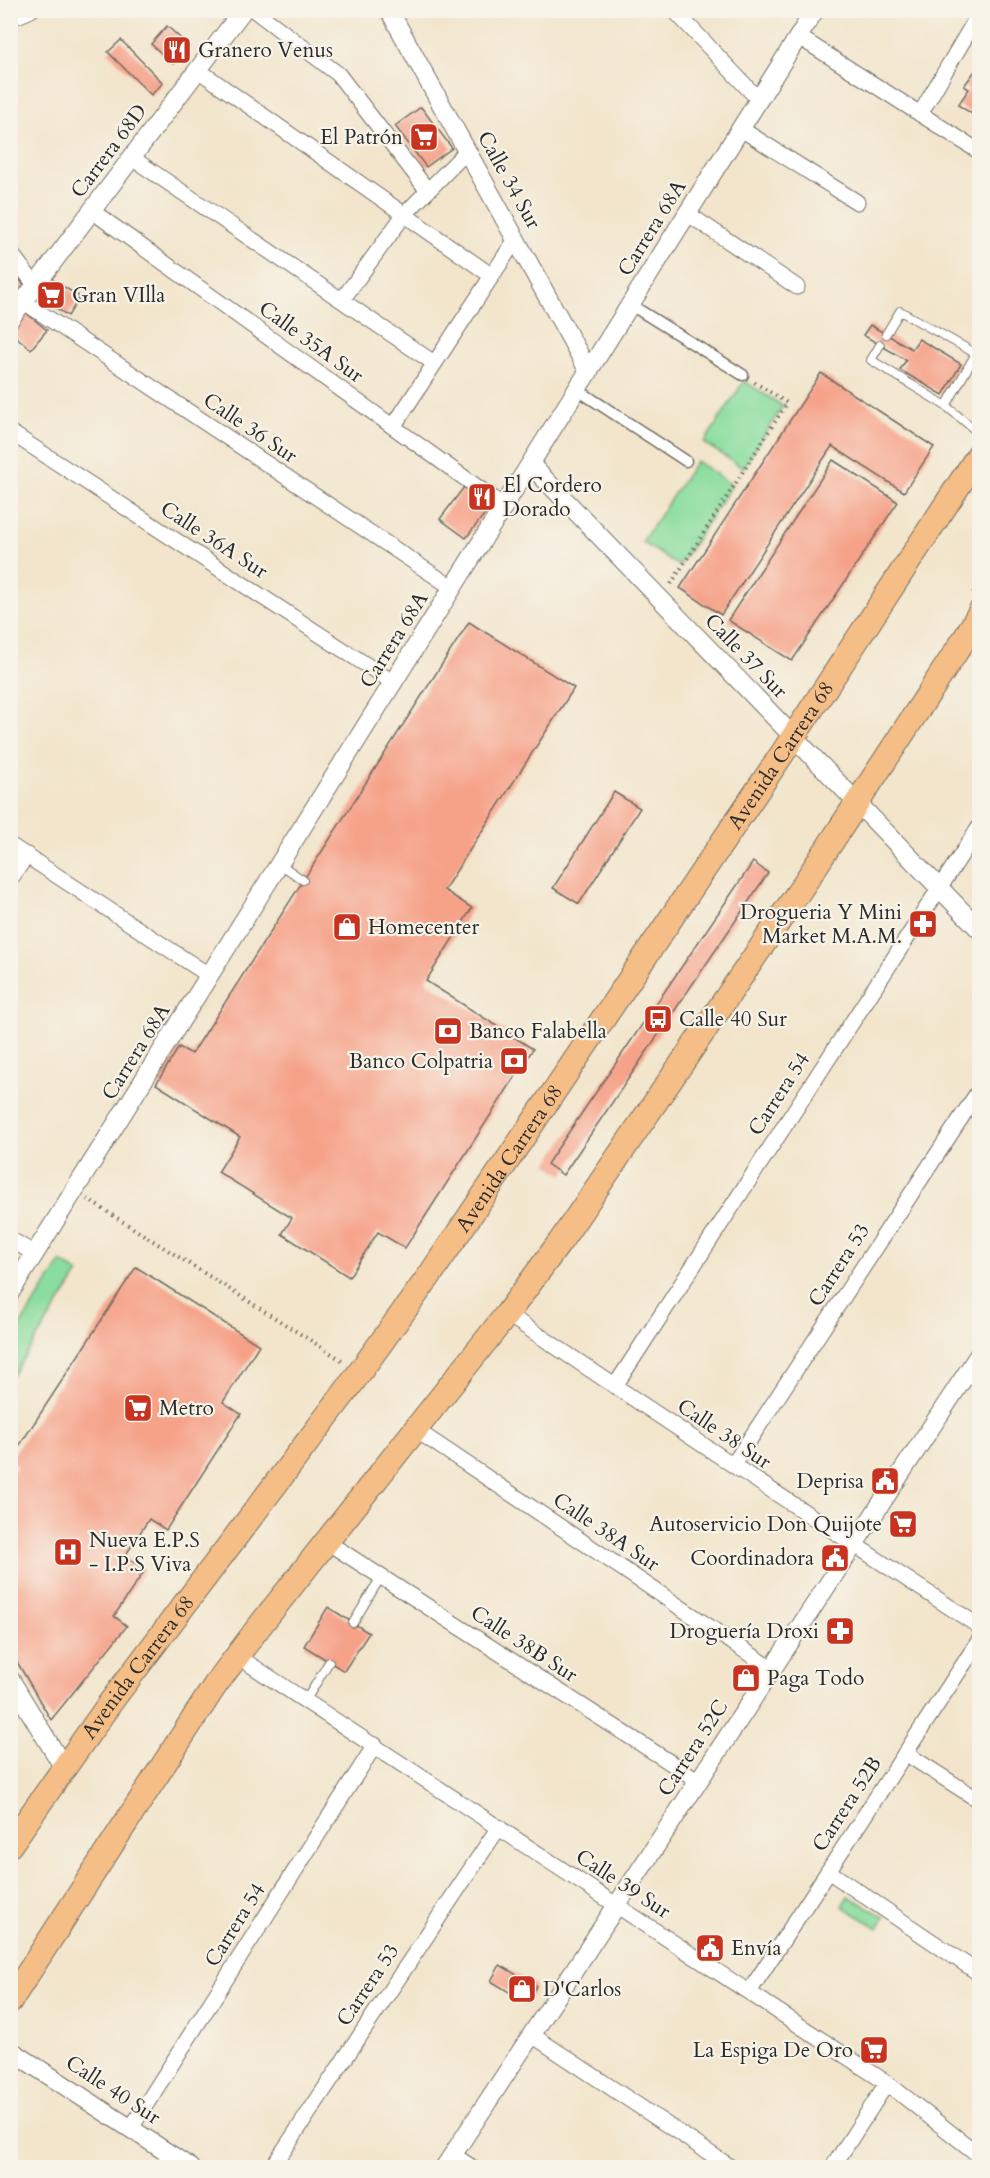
<svg xmlns="http://www.w3.org/2000/svg" width="990" height="2178" font-family="Cardo,serif">
	<rect width="100%" height="100%" fill="#f7f3e8"/>
	<filter id="ink" filterUnits="userSpaceOnUse"><feTurbulence type="fractalNoise" baseFrequency=".0167" numOctaves="2"/><feDisplacementMap in="SourceGraphic" scale="12" xChannelSelector="R" yChannelSelector="G"/><feConvolveMatrix kernelMatrix="1 2 1 2 8 2 1 2 1" color-interpolation-filters="sRGB"/></filter>
	<filter id="wash" filterUnits="userSpaceOnUse"><feTurbulence type="fractalNoise" baseFrequency=".008" numOctaves="4" result="noise"/><feDisplacementMap in="SourceGraphic" scale="24" xChannelSelector="R" yChannelSelector="G"/><feGaussianBlur stdDeviation="1.35" result="paint"/><feColorMatrix in="noise" values="0 0 0 0 0 0 0 0 0 0 0 0 0 0 0 0 0 1.4 0 .05"/><feComposite in="paint" operator="in"/></filter>
	<g filter="url(#wash)">
		<rect width="100%" height="100%" fill="#f2e5cc"/>
		<path fill="#89dd9e" stroke="#5a8464" stroke-width="1.5" d="M744,381L783,406L743,468L704,443Z
			M696,461L732,485L679,566L642,542Z
			M61,1262L79,1273L11,1378V1340Z
			M848,1896L885,1917L878,1928L842,1906Z"/>
		<g id="blocks">
			<path fill="#f6a289" d="M167,26L189,46L173,64L151,44Z
				M121,40L163,83L151,95L108,52Z
				M980,64V119L958,105L969,89L964,86Z
				M421,107L452,148L426,167L395,126Z
				M13,273L27,288L10,303V275Z
				M53,280L80,297L68,316L49,303L44,293Z
				M26,313L47,330L31,349L10,332V327L19,316Z
				M870,325L912,349L919,339L961,364L943,395L900,370L906,360L863,335Z
				M821,373L934,447L904,492L832,446L721,615L680,588Z
				M833,460L898,502L792,661L728,620Z
				M464,487L491,506L466,538L440,519Z
				M469,622L574,688L444,890L472,908L426,981L533,1049L405,1248L378,1232L349,1277L282,1234L292,1218L218,1172L240,1137L156,1084L179,1047L192,1054Z
				M614,792L640,808L579,904L553,888Z
				M753,862L768,873L563,1175L547,1164Z
				M136,1267L259,1345L223,1402L241,1414L166,1530L149,1519L125,1556L145,1570L114,1616L127,1626L51,1720L10,1650V1563L13,1558L10,1556V1475L17,1466L10,1460Z
				M328,1607L369,1633L344,1671L304,1646Z
				M500,1965L536,1986L527,2003L491,1981Z"/>
		</g>
	</g>
	<g filter="url(#ink)">
		<use href="#blocks" fill-opacity="0" stroke="#716c63" stroke-width="1.5"/>
		<g fill="none" stroke-linecap="round" stroke-linejoin="round">
			<g stroke="#716c63" stroke-width="10">
				<path id="service" d="M886,334L900,311L980,356
					M880,345L871,360L946,406L980,434
					M946,406L975,355
					M280,864L303,880
					M353,1623L381,1577
					M306,1700L329,1662"/>
			</g>
			<g stroke="#716c63" stroke-width="13">
				<path id="pedestrian" d="M631,305L743,375
					M578,390L686,461"/>
			</g>
			<g stroke="#716c63" stroke-width="17">
				<path id="minor" d="M254,10L338,74L428,191
					M674,10L759,100
					M10,19L31,10
					M799,37L980,152
					M198,70L492,276
					M920,114L980,12
					M741,129L857,202
					M132,158L434,363
					M92,211L505,507
					M688,214L797,287
					M10,252L36,286
					M342,300L404,215L467,151
					M24,302L453,588
					M393,427L516,239
					M10,432L394,683
					M10,845L210,976
					M10,880L27,855
					M10,1239L35,1254
					M507,1314L733,1465L980,1627
					M615,1386L980,826
					M416,1430L772,1669
					M733,1465L980,1089
					M327,1542L699,1781
					M237,1656L887,2083L980,2156
					M905,1753L980,1801
					M828,1871L980,1974
					M749,1992L980,1639
					M532,2035L732,2168
					M131,2128L375,1745
					M453,2155L473,2168
					M272,2168L499,1827
					M832,2168L887,2083"/>
			</g>
			<g stroke="#716c63" stroke-width="20">
				<path id="tertiary" d="M389,10L589,372
					M10,319L243,10
					M531,465L980,930
					M10,1293L815,10
					M10,1679L64,1768
					M10,2050L191,2168
					M444,2168L980,1353"/>
			</g>
			<g stroke="#716c63" stroke-width="26">
				<g id="primary">
					<path id="s1" d="M10,1845L110,1703L349,1387L432,1272L782,754L980,453"/>
					<path d="M10,2001L216,1684L258,1628L507,1314L560,1242L802,887L967,635L980,612"/>
				</g>
			</g>
			<path stroke="#716c63" stroke-width="4" stroke-dasharray="1.5 4.5" stroke-linecap="butt" d="M671,584L787,403L754,382
				M973,593L980,581
				M87,1199L343,1361"/>
			<use href="#service" stroke="#fff" stroke-width="8"/>
			<use href="#pedestrian" stroke="#fff" stroke-width="10"/>
			<use href="#minor" stroke="#fff" stroke-width="15"/>
			<use href="#tertiary" stroke="#fff" stroke-width="18"/>
			<use href="#primary" stroke="#f5be86" stroke-width="24"/>
		</g>
	</g>
	<defs>
		<g id="restaurant-square" transform="scale(1.5)"><rect x="-9" y="-9" width="18" height="18" rx="4" fill="#c8321e" stroke="#f7f3e8"/><path d="M-5-6h1v4h1v-4h1v4h1v-4h1v5L-1.5 .5V6h-2V.5L-5-1ZM5-6V6H3V1.5H1.5Q1.5-4 5-6Z" fill="#fff"/></g>
		<g id="supermarket-square" transform="scale(1.5)"><rect x="-9" y="-9" width="18" height="18" rx="4" fill="#c8321e" stroke="#f7f3e8"/><path d="M-6-5.5h2.5l.6 2H6L4.5 2H-2.5L-4.4-4H-6ZM-1.5 3.2a1.3 1.3 0 1 0 .1 0ZM3 3.2a1.3 1.3 0 1 0 .1 0Z" fill="#fff"/></g>
		<g id="pharmacy-square" transform="scale(1.5)"><rect x="-9" y="-9" width="18" height="18" rx="4" fill="#c8321e" stroke="#f7f3e8"/><path d="M-2-6h4v4h4v4h-4v4h-4v-4h-4v-4h4Z" fill="#fff"/></g>
		<g id="shop-square" transform="scale(1.5)"><rect x="-9" y="-9" width="18" height="18" rx="4" fill="#c8321e" stroke="#f7f3e8"/><path d="M-5-2.5h2.3a2.7 3.5 0 0 1 5.4 0H5L5.5 6h-11ZM-1.5-2.5h3a1.5 2.3 0 0 0-3 0Z" fill="#fff"/></g>
		<g id="bus-square" transform="scale(1.5)"><rect x="-9" y="-9" width="18" height="18" rx="4" fill="#c8321e" stroke="#f7f3e8"/><path d="M-5-6H5V4H4V6H2V4H-2V6H-4V4H-5ZM-3.5-4V0h7V-4ZM-3.5 1.2v1.5H-2V1.2ZM2 1.2v1.5H3.5V1.2Z" fill="#fff"/></g>
		<g id="bank-square" transform="scale(1.5)"><rect x="-9" y="-9" width="18" height="18" rx="4" fill="#c8321e" stroke="#f7f3e8"/><path d="M-6-4H6V4H-6ZM0-2.3a2.3 2.3 0 1 0 0 4.6a2.3 2.3 0 1 0 0-4.6Z" fill="#fff"/></g>
		<g id="civic-square" transform="scale(1.5)"><rect x="-9" y="-9" width="18" height="18" rx="4" fill="#c8321e" stroke="#f7f3e8"/><path d="M-.6-6.5H3V-4.5H.6V-3L4-1V1h2V6H-6V1h2V-1L-.6-3ZM-1.2 2.5V6h2.4V2.5Z" fill="#fff"/></g>
		<g id="hospital-square" transform="scale(1.5)"><rect x="-9" y="-9" width="18" height="18" rx="4" fill="#c8321e" stroke="#f7f3e8"/><path d="M-5-5h3v3.5h4V-5h3V5h-3V1.5h-4V5h-3Z" fill="#fff"/></g>
	</defs>
	<g fill-rule="evenodd">
		<use href="#restaurant-square" x="177" y="50"/>
		<use href="#supermarket-square" x="424" y="137"/>
		<use href="#supermarket-square" x="51" y="295"/>
		<use href="#restaurant-square" x="482" y="497"/>
		<use href="#pharmacy-square" x="923" y="924"/>
		<use href="#shop-square" x="347" y="927"/>
		<use href="#bus-square" x="658" y="1019"/>
		<use href="#bank-square" x="448" y="1031"/>
		<use href="#bank-square" x="514" y="1061"/>
		<use href="#supermarket-square" x="138" y="1408"/>
		<use href="#civic-square" x="885" y="1481"/>
		<use href="#supermarket-square" x="903" y="1524"/>
		<use href="#hospital-square" x="68" y="1552"/>
		<use href="#civic-square" x="835" y="1558"/>
		<use href="#pharmacy-square" x="840" y="1631"/>
		<use href="#shop-square" x="746" y="1678"/>
		<use href="#civic-square" x="710" y="1948"/>
		<use href="#shop-square" x="522" y="1989"/>
		<use href="#supermarket-square" x="874" y="2050"/>
	</g>
	<g text-anchor="middle" dominant-baseline="central" stroke-width="4.5" stroke-linejoin="round" paint-order="stroke">
		<g font-size="21" fill="#2b2b2b" stroke="#f7f3e8" text-anchor="start">
			<text x="198" y="50">Granero Venus</text>
			<text x="403" y="137" text-anchor="end">El Patrón</text>
			<text x="72" y="295">Gran VIlla</text>
			<text x="503" y="485">El Cordero<tspan x="503" dy="24">Dorado</tspan></text>
			<text x="902" y="912" text-anchor="end">Drogueria Y Mini<tspan x="902" dy="24">Market M.A.M.</tspan></text>
			<text x="368" y="927">Homecenter</text>
			<text x="679" y="1019">Calle 40 Sur</text>
			<text x="469" y="1031">Banco Falabella</text>
			<text x="493" y="1061" text-anchor="end">Banco Colpatria</text>
			<text x="159" y="1408">Metro</text>
			<text x="864" y="1481" text-anchor="end">Deprisa</text>
			<text x="882" y="1524" text-anchor="end">Autoservicio Don Quijote</text>
			<text x="89" y="1540">Nueva E.P.S<tspan x="89" dy="24">- I.P.S Viva</tspan></text>
			<text x="814" y="1558" text-anchor="end">Coordinadora</text>
			<text x="819" y="1631" text-anchor="end">Droguería Droxi</text>
			<text x="767" y="1678">Paga Todo</text>
			<text x="731" y="1948">Envía</text>
			<text x="543" y="1989">D'Carlos</text>
			<text x="853" y="2050" text-anchor="end">La Espiga De Oro</text>
		</g>
		<g font-size="21" fill="#2b2b2b" stroke="#f7f3e8">
			<text transform="translate(109 151) rotate(-53)">Carrera 68D</text>
			<text transform="translate(509 180) rotate(61)">Calle 34 Sur</text>
			<text transform="translate(652 228) rotate(-58)">Carrera 68A</text>
			<text transform="translate(311 342) rotate(36)">Calle 35A Sur</text>
			<text transform="translate(250 428) rotate(34)">Calle 36 Sur</text>
			<text transform="translate(214 540) rotate(33)">Calle 36A Sur</text>
			<text transform="translate(394 640) rotate(-58)">Carrera 68A</text>
			<text transform="translate(746 656) rotate(46)">Calle 37 Sur</text>
			<text stroke="none"><textPath href="#s1" startOffset="1335">Avenida Carrera 68</textPath></text>
			<text transform="translate(136 1052) rotate(-58)">Carrera 68A</text>
			<text transform="translate(779 1094) rotate(-57)">Carrera 54</text>
			<text stroke="none"><textPath href="#s1" startOffset="849">Avenida Carrera 68</textPath></text>
			<text transform="translate(839 1265) rotate(-57)">Carrera 53</text>
			<text transform="translate(724 1434) rotate(34)">Calle 38 Sur</text>
			<text transform="translate(606 1532) rotate(34)">Calle 38A Sur</text>
			<text transform="translate(524 1644) rotate(33)">Calle 38B Sur</text>
			<text stroke="none"><textPath href="#s1" startOffset="219">Avenida Carrera 68</textPath></text>
			<text transform="translate(693 1748) rotate(-57)">Carrera 52C</text>
			<text transform="translate(847 1804) rotate(-57)">Carrera 52B</text>
			<text transform="translate(623 1884) rotate(33)">Calle 39 Sur</text>
			<text transform="translate(235 1925) rotate(-58)">Carrera 54</text>
			<text transform="translate(368 1985) rotate(-56)">Carrera 53</text>
			<text transform="translate(113 2090) rotate(33)">Calle 40 Sur</text>
		</g>
	</g>
	<rect width="990" height="2178" fill="none" stroke="#f7f3e8" stroke-width="36"/>
</svg>
